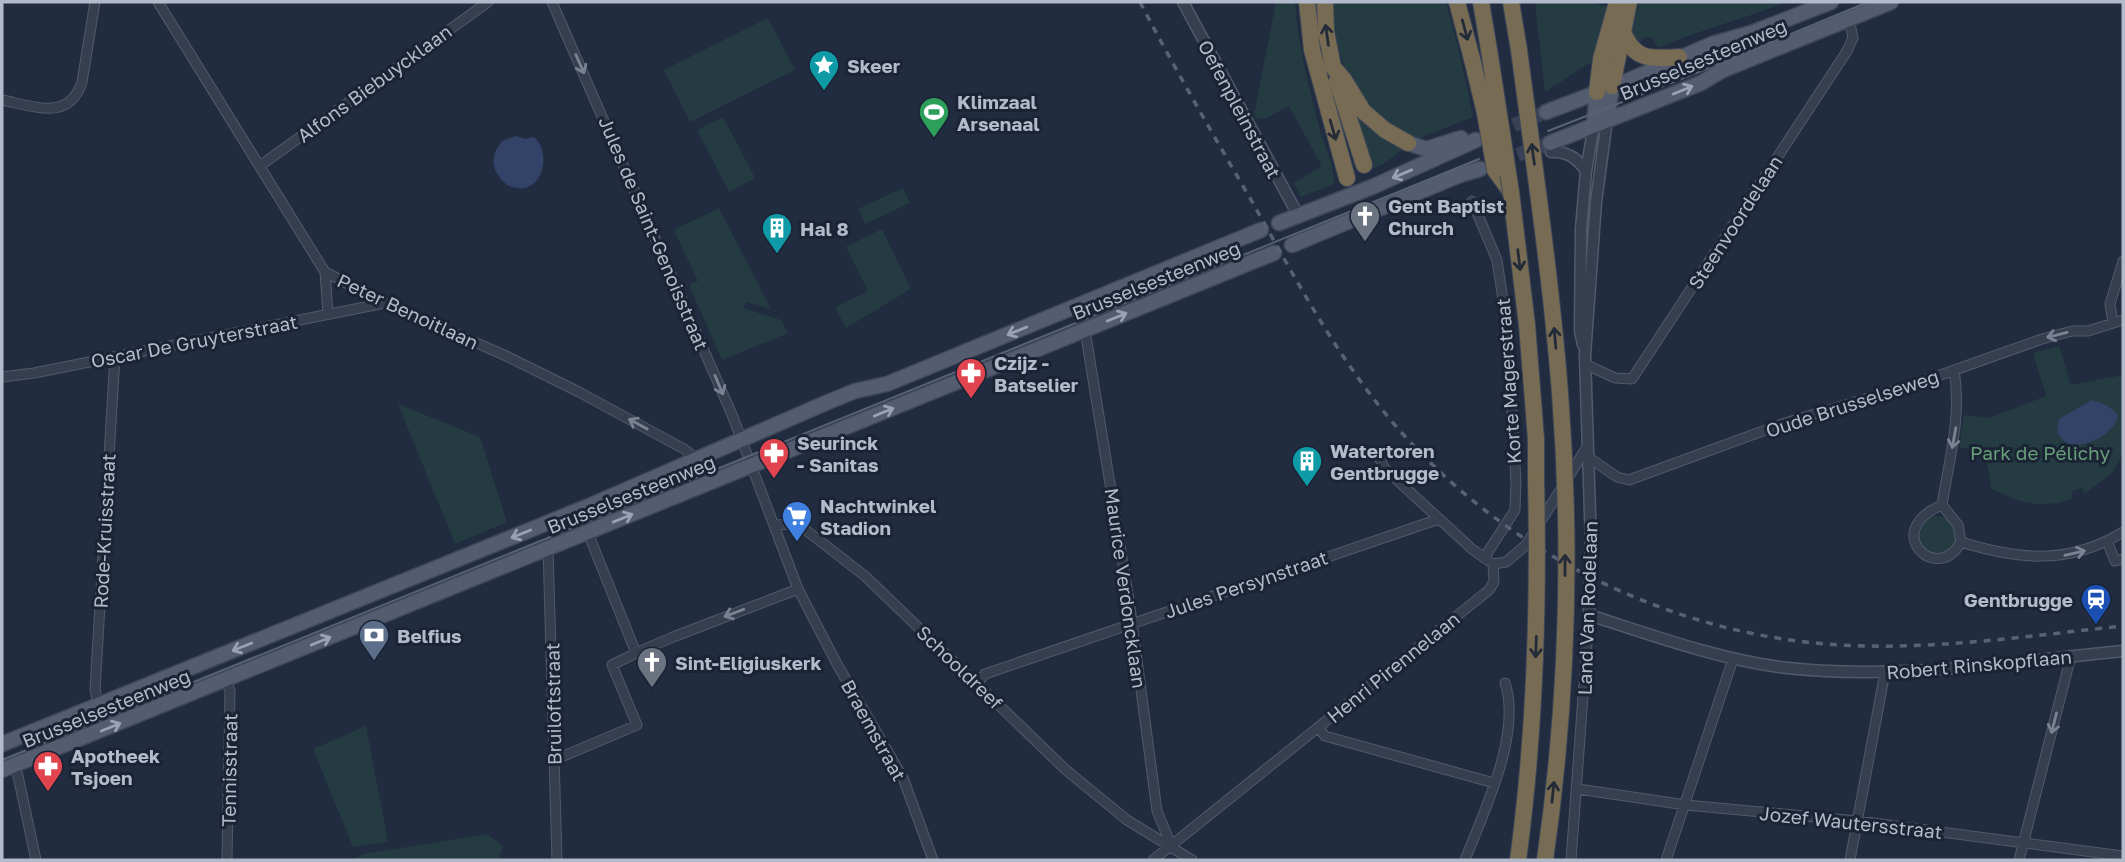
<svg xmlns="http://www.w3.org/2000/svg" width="2125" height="862" font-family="'Golos Text',sans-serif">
	<rect width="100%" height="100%" fill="#222c40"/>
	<path fill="#243b41" d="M1276,2H1295C1298,46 1309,88 1320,131C1325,148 1335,166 1334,184L1301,197L1294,183L1322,166L1289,106L1265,119L1256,118L1254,114Z
		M1331,2H1446L1461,59L1473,117L1412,141L1390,130L1389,121C1347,91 1334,51 1331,2Z
		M1535,2H1597V4L1608,7L1591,62L1545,92Z
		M1639,2H1786C1745,19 1701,29 1660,47L1655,45L1653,38L1646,37L1636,44L1630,35Z
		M768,18L795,70L690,122L664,70Z
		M1348,104C1364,124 1380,138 1404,148L1384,164L1371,169Z
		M723,117L755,178L729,192L697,130Z
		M903,188L910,203L865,224L858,209Z
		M719,208L771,309L746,302L743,308L781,320L788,333L722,360L689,285L698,281L674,230Z
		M882,229L911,289L846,328L835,307L868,291L846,247Z
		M2059,346L2071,385L2123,375V453L2112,473L2087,492L2084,493L2082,488L2071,491L2073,498C2045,510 2017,503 1991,488L1988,467L1982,451L1959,447L1964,415L1989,418L2046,396L2033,353Z
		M398,404L480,437L507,522L455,544Z
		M1918 535a19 19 0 1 1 38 0a19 19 0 1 1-38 0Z
		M366,726L388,842L353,847L313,749Z
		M487,834L503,846L498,860H352L364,854Z"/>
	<path fill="#324367" d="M516,136L525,139L534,137C549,149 546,184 524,188C519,189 511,187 507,185C491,170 489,158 502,141Z
		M2092,400C2103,403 2110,406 2118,415C2116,433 2082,452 2065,442C2062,440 2060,436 2057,433L2059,419Z"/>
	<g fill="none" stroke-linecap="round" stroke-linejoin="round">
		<path stroke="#384155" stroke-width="14" stroke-dasharray="14 7" stroke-linecap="butt" d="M1494,133L1546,112
			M1498,162L1550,143"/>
		<g stroke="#515a6b" stroke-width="11">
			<path id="minor" d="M158,2L325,272L385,303L504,355L579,392L684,449L697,459
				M552,2L733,417L798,589L837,664L903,778L933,860
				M2,100C34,106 69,122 82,82L95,2
				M261,165L488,2
				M1472,201L1497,260L1507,327L1516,481L1515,510L1484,558
				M325,272L328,314
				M2113,323L2110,304L2123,261
				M1085,330L1130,607L1157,811L1171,845
				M1585,364L1615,378L1632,379L1847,51L1853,38L1849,19
				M1954,370C1962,416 1949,460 1942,505L1958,525L1961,542C2019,560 2069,565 2123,532
				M2,377L34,373L385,303
				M1376,452L1385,469L1472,549L1489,561
				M1588,457L1617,477L1629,480L1782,424L1918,383L2042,339L2072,331H2088L2123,320
				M1942,505C1880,531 1937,586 1961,542
				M775,525L798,524L865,576L1066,770L1127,820L1192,860
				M2107,541L2115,561L2123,559
				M548,548L557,860
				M1493,564L1506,562L1526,545L1587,447
				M636,653L673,637L798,589
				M226,680L230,691L227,860
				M977,683L985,674L1439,519
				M98,705L95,689L115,357
				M1318,727L1325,736L1494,783
				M554,760L637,725L612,665L636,653L588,533
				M14,765L18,776L36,860
				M1578,789L1686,805L1858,821L2123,856
				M1153,860L1489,590L1494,582L1493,564
				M1465,860C1484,811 1522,734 1505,683
				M1571,860L1589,615
				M1666,860L1733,659
				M1850,860L1885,672
				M2019,860L2071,656"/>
		</g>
		<g stroke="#515a6b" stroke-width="13">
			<path id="tertiary" d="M1183,2L1298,215
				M1607,120L1596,202L1585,355L1591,546L1589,615C1652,635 1714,658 1779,667C1894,681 2009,662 2123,651
				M1551,152C1567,151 1577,158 1586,171
				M1583,345L1580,331L1581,229L1586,171L1594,125"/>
		</g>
		<g stroke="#3f4859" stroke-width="17">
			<path id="primary" d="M1546,112L1625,82L1712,44L1751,33L1831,2
				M1607,120L1612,86
				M1594,125L1597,92
				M1408,143L1426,149L1461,138
				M1550,143L1701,83L1723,70L1891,2
				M1279,223L1372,187L1476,140
				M1292,245L1460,175L1480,169
				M2,744L589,506L828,402L855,391L887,384L1261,230
				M2,770L1274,253"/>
		</g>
		<g stroke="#3e4758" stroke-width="18">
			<path id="motorway" d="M1307,2L1312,50L1347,178
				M1325,2L1326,31L1333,67L1344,80L1363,111L1385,130L1408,143
				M1457,2L1472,59
				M1481,2L1490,56
				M1511,2L1519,50
				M1622,30C1634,61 1650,59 1679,57
				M1337,81L1364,165
				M1612,86L1629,2
				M1597,92L1601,59L1617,2
				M1495,170L1511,192L1527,325L1536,439V480"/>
		</g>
		<use href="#minor" stroke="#363f50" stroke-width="9"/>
		<use href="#tertiary" stroke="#363f50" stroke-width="10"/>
		<use href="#primary" stroke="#545d70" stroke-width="14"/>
		<use href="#motorway" stroke="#776c53" stroke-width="16"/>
		<path stroke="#586277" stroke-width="2" d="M1548,131L1694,74L1868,2
			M2,760L1479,159"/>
		<path stroke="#586277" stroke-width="3.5" stroke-dasharray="7 7" stroke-linecap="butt" d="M1140,2C1176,71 1215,138 1254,205C1291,271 1327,338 1373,398C1480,538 1651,630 1826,644C1925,652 2025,636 2123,626"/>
		<g stroke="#3e4758" stroke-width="18" stroke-linecap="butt">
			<path id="motorway-bridge" d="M1519,50C1534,164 1551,278 1560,393C1572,548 1567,707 1545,860
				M1490,56L1511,192
				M1472,59L1485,113L1495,170
				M1518,860C1535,734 1539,608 1536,480"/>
		</g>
		<use href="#motorway-bridge" stroke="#776c53" stroke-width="16"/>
	</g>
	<defs><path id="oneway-shaft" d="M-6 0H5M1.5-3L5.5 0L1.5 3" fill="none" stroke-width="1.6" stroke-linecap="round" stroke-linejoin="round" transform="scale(1.75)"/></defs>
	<g stroke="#242b38">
		<use href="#oneway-shaft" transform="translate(1465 30) rotate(75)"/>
		<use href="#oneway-shaft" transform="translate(1327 35) rotate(-98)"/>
		<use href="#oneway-shaft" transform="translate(1333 130) rotate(74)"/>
		<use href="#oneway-shaft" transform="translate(1533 154) rotate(-98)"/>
		<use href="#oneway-shaft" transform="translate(1519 260) rotate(83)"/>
		<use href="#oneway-shaft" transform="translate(1555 338) rotate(-95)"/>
		<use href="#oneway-shaft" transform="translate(1565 565) rotate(-90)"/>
		<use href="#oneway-shaft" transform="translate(1536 647) rotate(92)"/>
		<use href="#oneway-shaft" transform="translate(1553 792) rotate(-84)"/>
	</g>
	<g stroke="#7a8394">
		<use href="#oneway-shaft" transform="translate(580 64) rotate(66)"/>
		<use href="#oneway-shaft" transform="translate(2057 335) rotate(166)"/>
		<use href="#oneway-shaft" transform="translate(719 385) rotate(67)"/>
		<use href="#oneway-shaft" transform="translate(638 424) rotate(-151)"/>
		<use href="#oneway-shaft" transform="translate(1954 438) rotate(100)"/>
		<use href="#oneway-shaft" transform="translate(2075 553) rotate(-13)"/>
		<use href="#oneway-shaft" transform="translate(734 613) rotate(159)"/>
		<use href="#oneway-shaft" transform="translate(2054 723) rotate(104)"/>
	</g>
	<g stroke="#9aa3b4">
		<use href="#oneway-shaft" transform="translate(1683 90) rotate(-22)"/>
		<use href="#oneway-shaft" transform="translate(1402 174) rotate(157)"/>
		<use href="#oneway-shaft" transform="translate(1117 317) rotate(-22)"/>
		<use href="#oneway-shaft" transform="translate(1017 331) rotate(158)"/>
		<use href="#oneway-shaft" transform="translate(884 412) rotate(-22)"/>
		<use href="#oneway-shaft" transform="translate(623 518) rotate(-22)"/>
		<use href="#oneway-shaft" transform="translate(521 534) rotate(158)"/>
		<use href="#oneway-shaft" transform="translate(321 641) rotate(-22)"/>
		<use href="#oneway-shaft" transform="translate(242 647) rotate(158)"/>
		<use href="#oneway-shaft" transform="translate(111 727) rotate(-22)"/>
	</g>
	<defs>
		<g id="sight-pin" transform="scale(1.575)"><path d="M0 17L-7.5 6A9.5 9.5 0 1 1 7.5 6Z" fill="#0f9aa8" stroke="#1b2435"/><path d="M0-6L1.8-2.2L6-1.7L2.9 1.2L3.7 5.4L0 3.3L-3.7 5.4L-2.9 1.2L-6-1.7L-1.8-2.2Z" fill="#fff"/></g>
		<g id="stadium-pin" transform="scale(1.575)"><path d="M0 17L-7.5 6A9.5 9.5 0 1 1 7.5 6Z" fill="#2e9e5b" stroke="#1b2435"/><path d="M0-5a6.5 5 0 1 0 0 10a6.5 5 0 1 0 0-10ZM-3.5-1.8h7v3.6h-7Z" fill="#fff"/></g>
		<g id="church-pin" transform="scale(1.575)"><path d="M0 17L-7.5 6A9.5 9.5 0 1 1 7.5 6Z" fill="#6b7280" stroke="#1b2435"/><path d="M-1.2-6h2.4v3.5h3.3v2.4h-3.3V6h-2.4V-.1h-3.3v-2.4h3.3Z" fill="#fff"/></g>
		<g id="building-pin" transform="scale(1.575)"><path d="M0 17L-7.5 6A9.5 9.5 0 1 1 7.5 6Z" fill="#0f9aa8" stroke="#1b2435"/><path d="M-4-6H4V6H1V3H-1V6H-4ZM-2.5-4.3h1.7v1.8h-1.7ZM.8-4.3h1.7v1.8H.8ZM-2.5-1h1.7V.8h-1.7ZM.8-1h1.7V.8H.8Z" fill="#fff"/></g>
		<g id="pharmacy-pin" transform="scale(1.575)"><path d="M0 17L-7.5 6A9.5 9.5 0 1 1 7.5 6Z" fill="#e0444e" stroke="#1b2435"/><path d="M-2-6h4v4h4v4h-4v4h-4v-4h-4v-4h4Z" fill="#fff"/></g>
		<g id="supermarket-pin" transform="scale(1.575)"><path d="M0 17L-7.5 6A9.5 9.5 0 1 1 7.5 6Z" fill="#3f7fe0" stroke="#1b2435"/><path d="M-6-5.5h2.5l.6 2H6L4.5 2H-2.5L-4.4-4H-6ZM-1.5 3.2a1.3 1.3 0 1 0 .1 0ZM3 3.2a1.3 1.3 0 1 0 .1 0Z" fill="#fff"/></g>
		<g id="station-pin" transform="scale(1.575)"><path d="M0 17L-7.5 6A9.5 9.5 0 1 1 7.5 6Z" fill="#1a4fb4" stroke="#1b2435"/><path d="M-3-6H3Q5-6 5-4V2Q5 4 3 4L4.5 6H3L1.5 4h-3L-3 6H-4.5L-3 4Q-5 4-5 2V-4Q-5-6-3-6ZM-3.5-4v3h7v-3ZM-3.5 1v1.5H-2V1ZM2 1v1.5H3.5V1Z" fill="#fff"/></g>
		<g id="bank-pin" transform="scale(1.575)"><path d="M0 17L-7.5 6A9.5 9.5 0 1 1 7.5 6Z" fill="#5c6f8a" stroke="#1b2435"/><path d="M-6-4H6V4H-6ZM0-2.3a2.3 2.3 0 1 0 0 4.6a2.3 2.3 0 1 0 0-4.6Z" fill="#fff"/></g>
	</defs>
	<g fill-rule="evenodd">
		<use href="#sight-pin" x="824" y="65"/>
		<use href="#stadium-pin" x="934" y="112"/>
		<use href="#church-pin" x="1365" y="216"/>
		<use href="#building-pin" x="777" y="228"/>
		<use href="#pharmacy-pin" x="971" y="373"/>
		<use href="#pharmacy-pin" x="774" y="453"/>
		<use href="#building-pin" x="1307" y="461"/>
		<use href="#supermarket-pin" x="797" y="516"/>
		<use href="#station-pin" x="2096" y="599"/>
		<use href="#bank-pin" x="374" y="635"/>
		<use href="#church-pin" x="652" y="662"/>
		<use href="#pharmacy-pin" x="48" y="766"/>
	</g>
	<g text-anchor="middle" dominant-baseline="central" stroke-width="6" stroke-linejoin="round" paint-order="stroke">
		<g font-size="19" fill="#b2bacb" stroke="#1b2435">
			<text transform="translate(1703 59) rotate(-23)">Brusselsesteenweg</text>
			<text transform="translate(374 83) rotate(-36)">Alfons Biebuycklaan</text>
			<text transform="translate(1240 109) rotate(62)">Oefenpleinstraat</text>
			<text transform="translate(1735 222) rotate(-57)">Steenvoordelaan</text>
			<text transform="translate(654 233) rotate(67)">Jules de Saint-Genoisstraat</text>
			<text transform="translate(1156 280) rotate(-22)">Brusselsesteenweg</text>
			<text transform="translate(408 311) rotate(25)">Peter Benoitlaan</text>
			<text transform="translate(194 341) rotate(-11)">Oscar De Gruyterstraat</text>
			<text transform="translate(1508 381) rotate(-94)">Korte Magerstraat</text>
			<text transform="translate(1852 403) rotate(-18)">Oude Brusselseweg</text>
			<text transform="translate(631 494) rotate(-22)">Brusselsesteenweg</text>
			<text transform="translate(104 531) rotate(-87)">Rode-Kruisstraat</text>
			<text transform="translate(1246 584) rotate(-19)">Jules Persynstraat</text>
			<text transform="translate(1126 588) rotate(82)">Maurice Verdoncklaan</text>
			<text transform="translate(1587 608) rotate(-88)">Land Van Rodelaan</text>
			<text transform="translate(1979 664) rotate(-5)">Robert Rinskopflaan</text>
			<text transform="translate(960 667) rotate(44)">Schooldreef</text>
			<text transform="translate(1393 667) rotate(-39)">Henri Pirennelaan</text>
			<text transform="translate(553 704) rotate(-91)">Bruiloftstraat</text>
			<text transform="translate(106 708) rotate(-22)">Brusselsesteenweg</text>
			<text transform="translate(874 730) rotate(61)">Braemstraat</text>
			<text transform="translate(229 770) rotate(-89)">Tennisstraat</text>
			<text transform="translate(1851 822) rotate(6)">Jozef Wautersstraat</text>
		</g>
		<g font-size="19" font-weight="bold" fill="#b2bacb" stroke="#1b2435" text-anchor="start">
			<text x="847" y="65">Skeer</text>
			<text x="957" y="101">Klimzaal<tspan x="957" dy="22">Arsenaal</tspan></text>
			<text x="1388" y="205">Gent Baptist<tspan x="1388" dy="22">Church</tspan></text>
			<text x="800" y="228">Hal 8</text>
			<text x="994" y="362">Czijz -<tspan x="994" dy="22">Batselier</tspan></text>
			<text x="797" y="442">Seurinck<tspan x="797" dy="22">- Sanitas</tspan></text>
			<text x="1330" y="450">Watertoren<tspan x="1330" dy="22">Gentbrugge</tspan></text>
			<text x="820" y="505">Nachtwinkel<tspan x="820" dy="22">Stadion</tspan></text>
			<text x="2073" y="599" text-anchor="end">Gentbrugge</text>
			<text x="397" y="635">Belfius</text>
			<text x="675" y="662">Sint-Eligiuskerk</text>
			<text x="71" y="755">Apotheek<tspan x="71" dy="22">Tsjoen</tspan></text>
		</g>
		<g font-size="19" fill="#679e79" stroke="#1b2435">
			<text x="2040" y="452">Park de Pélichy</text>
		</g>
	</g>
	<rect width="2125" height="862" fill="none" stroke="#b2bacb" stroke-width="7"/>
</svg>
